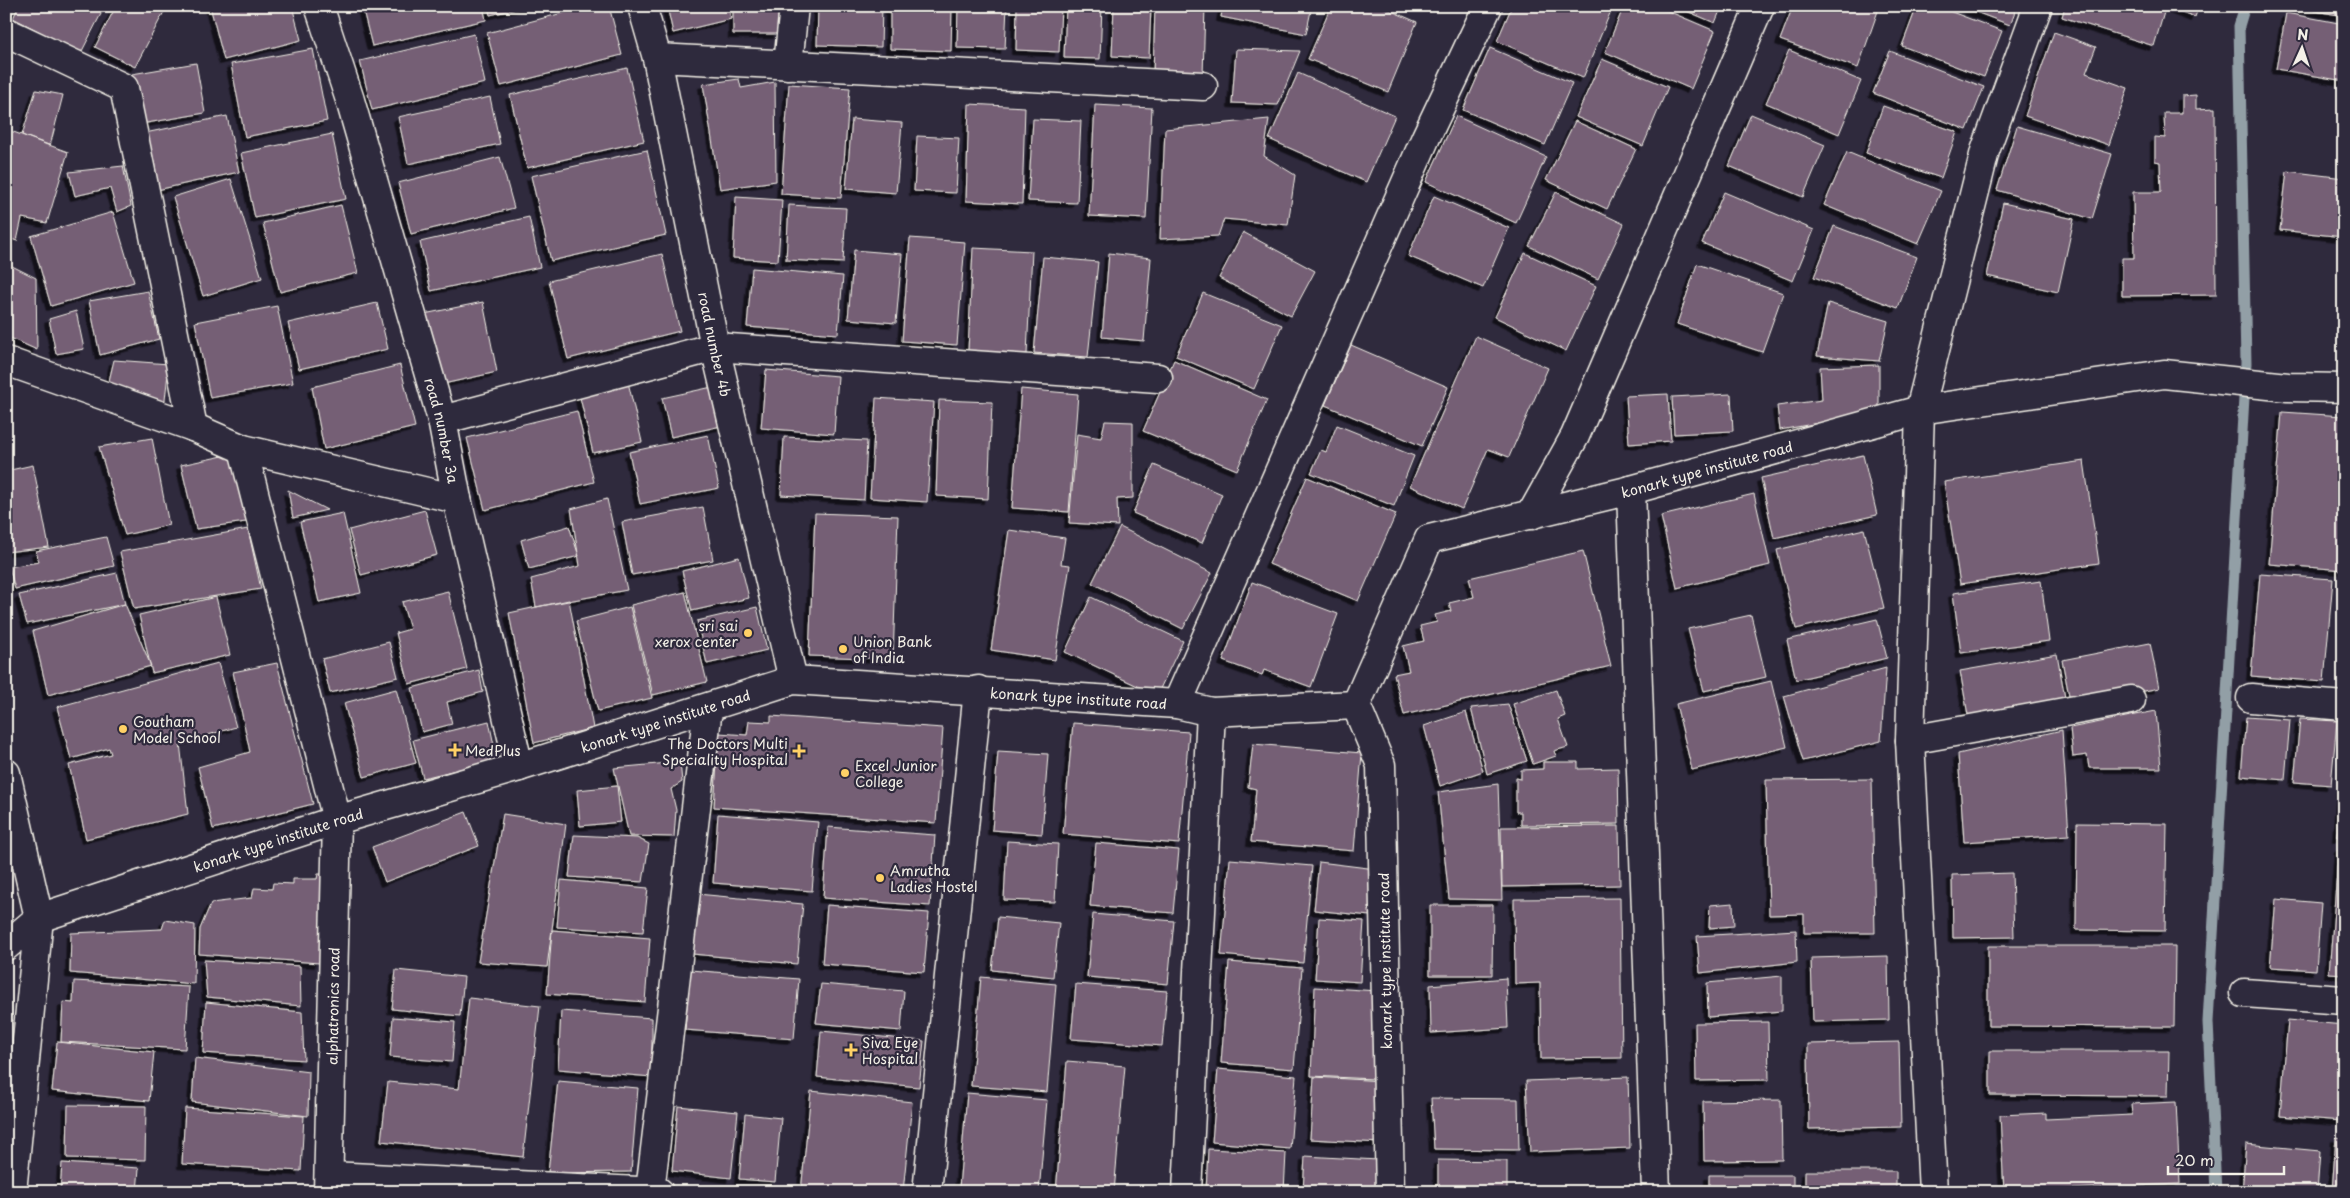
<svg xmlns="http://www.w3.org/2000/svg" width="2350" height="1198" font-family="'Playpen Sans',sans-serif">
	<defs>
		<filter id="shadow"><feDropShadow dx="-4.5" dy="4.5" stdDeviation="0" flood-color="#0009"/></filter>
	</defs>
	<rect width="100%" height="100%" fill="#2f2a3d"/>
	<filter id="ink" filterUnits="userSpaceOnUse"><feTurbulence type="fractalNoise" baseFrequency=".02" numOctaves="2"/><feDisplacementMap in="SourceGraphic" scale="10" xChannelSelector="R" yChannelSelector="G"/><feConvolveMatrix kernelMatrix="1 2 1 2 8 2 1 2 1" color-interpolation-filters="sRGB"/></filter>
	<g filter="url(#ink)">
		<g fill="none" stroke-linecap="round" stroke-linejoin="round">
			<path stroke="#929fa6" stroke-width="11" d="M2216,1192L2208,1022L2246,363L2239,26L2245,6"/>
		</g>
		<path fill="#755f75" stroke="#f4f1e8" filter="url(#shadow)" d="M19,6H105L81,53L13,18Z
			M116,6H167L135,67L95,47Z
			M210,6H292L301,40L224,60Z
			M362,6H483L486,20L372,46Z
			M488,6H529L490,15Z
			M589,6H609L622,55L501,86L487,33Z
			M667,6H728L731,19L673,33Z
			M733,6H778V34H733Z
			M818,6H882L881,47L817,45Z
			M890,6H952L951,51L890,49Z
			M958,6H1007L1005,49L957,48Z
			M1017,6H1061L1059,52L1016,50Z
			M1066,6H1102L1100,59L1064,58Z
			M1114,6H1151L1149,58L1112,56Z
			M1155,6H1205L1203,76H1153Z
			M1223,6H1312L1306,34L1221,17Z
			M1331,6H1380L1417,22L1388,92L1308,59Z
			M1512,6H1613L1583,78L1497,41Z
			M1624,6H1656L1715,31L1691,89L1605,52Z
			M1675,6H1722L1715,23Z
			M1793,6H1874L1879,8L1858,68L1780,40Z
			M1917,6H1936L2002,31L1984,77L1902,46Z
			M1960,6H2017L2010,25Z
			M2065,6H2156L2165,9L2154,46L2062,17Z
			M2166,6H2199L2195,17Z
			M2287,6H2344V16Z
			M2286,13L2344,24V81L2276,69Z
			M2054,32L2096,47L2086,73L2128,88L2109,145L2025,116Z
			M474,34L485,83L372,110L360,61Z
			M1490,48L1572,83L1545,145L1463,110Z
			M313,49L327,121L245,137L231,64Z
			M1236,49L1300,51L1278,105L1232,103Z
			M1789,50L1861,81L1839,134L1766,103Z
			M1890,51L1984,87L1967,130L1873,93Z
			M1602,59L1668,87L1643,146L1576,117Z
			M196,63L205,113L141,124L132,74Z
			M627,68L644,141L527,168L510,95Z
			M1298,73L1395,116L1366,182L1269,139Z
			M739,79L741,88L775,82L776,181L720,189L703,84Z
			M789,84L850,88L841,198L781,194Z
			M36,90L63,95L50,146L22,135Z
			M2196,95V109L2215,108L2216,295L2122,296V258H2134L2133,192H2161L2160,162L2155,161V137L2165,138L2164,113H2182V96Z
			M490,97L500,144L408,164L398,117Z
			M969,104L1025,107L1022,204L966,201Z
			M1095,105L1152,108L1146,219L1089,216Z
			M1883,106L1957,132L1941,178L1866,153Z
			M1751,114L1825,145L1803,197L1729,166Z
			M227,116L239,172L157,190L145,133Z
			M1456,116L1546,157L1516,223L1426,182Z
			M852,119L902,123L896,193L846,189Z
			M1033,119L1081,121L1077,203L1028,201Z
			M1269,119L1264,156L1295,175L1288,225L1224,219L1218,236L1160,239L1165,129Z
			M1575,121L1636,149L1607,209L1546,180Z
			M2017,126L2112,154L2092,219L1997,190Z
			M8,130L68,152L47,223L22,218L17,241L6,237V134Z
			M332,134L346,199L255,218L241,153Z
			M917,136L959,138L956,193L914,191Z
			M647,150L666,235L551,261L531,176Z
			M1847,152L1941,191L1918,244L1824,205Z
			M500,157L514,208L411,234L398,183Z
			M123,166L131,206L117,212L110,188L75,196L69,172Z
			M2287,171L2344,178L2343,237L2280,230Z
			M231,179L262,278L203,296L173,197Z
			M1556,192L1624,224L1598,279L1529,246Z
			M1724,192L1814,230L1793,281L1702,243Z
			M1434,196L1509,228L1483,288L1408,256Z
			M736,197L782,200L778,261L733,258Z
			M2003,203L2074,219L2058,292L1987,276Z
			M341,205L358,273L280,292L263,223Z
			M789,205L846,208L843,263L786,260Z
			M113,212L134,282L51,306L31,236Z
			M529,217L540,267L431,291L420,242Z
			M1834,226L1917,257L1898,308L1814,277Z
			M1243,232L1315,271L1291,316L1219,278Z
			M910,238L965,242L957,345L902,341Z
			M973,248L1032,251L1027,354L968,351Z
			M854,250L902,254L896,323L848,319Z
			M1109,253L1151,258L1144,341L1102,337Z
			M1525,253L1596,286L1566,351L1495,317Z
			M662,254L680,331L568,359L549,281Z
			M1043,257L1098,262L1088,357L1034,353Z
			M6,263L36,278L37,350L6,336Z
			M1697,264L1783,293L1762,352L1677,324Z
			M752,268L843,276L838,334L747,327Z
			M148,291L159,339L100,355L89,301Z
			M1203,293L1282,325L1254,389L1176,356Z
			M483,302L497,372L439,385L424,314Z
			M377,303L388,349L299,369L288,323Z
			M1828,303L1888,321L1879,361L1817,356Z
			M277,306L293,383L210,398L195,322Z
			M76,311L84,349L56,354L49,319Z
			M1476,336L1548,368L1509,457L1488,449L1462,509L1410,486Z
			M1351,345L1448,387L1422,446L1325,405Z
			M114,360L169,364L164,409L108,385Z
			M1174,360L1267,400L1237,470L1143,431Z
			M400,365L415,427L324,449L312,387Z
			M1879,365V412L1780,430L1777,406L1822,400L1820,367Z
			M766,370L838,376L834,434L761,428Z
			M628,382L642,442L593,453L579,393Z
			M717,386L726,425L671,437L662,398Z
			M1021,389L1078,394L1069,512L1012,508Z
			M1668,394L1671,441L1629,444L1626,396Z
			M1731,394L1733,431L1674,434L1672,397Z
			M876,398L934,402L927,502L870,498Z
			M939,400L992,402L988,499L936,496Z
			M577,411L594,482L485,510L467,438Z
			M2282,412L2344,416V570L2269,564Z
			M1105,421L1133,422V498L1117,499L1118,526L1069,523L1077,434L1101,438Z
			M1337,425L1414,456L1394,506L1311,473L1321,450L1326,452Z
			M708,435L719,488L640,504L629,452Z
			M784,437L867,441L864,500L781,495Z
			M152,438L169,525L125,535L99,447Z
			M237,453L253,521L196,529L181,465Z
			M1863,455L1877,515L1774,538L1761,478Z
			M2084,461L2099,563L1960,584L1944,482Z
			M33,465L49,547L6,552V471Z
			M1154,465L1222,494L1202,543L1133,513Z
			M1307,477L1396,514L1358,601L1269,564Z
			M288,490L327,510L293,518Z
			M1754,494L1770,565L1677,588L1661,516Z
			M607,499L627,590L536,607L531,579L580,566L571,509Z
			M703,507L713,560L632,575L622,522Z
			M425,510L437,555L361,575L349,530Z
			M343,513L361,593L319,602L300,522Z
			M815,513L898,516L893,659L809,656Z
			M569,526L579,556L529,569L521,540Z
			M1120,527L1212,573L1183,629L1092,583Z
			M248,529L261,589L134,609L120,552Z
			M1864,529L1884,608L1796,629L1777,550Z
			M1009,530L1065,538L1061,564L1070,565L1055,660L991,650Z
			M106,537L114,566L15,589L9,567L39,562L36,551Z
			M1583,551L1611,666L1404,715L1394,674L1409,671L1403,646L1424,641L1420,626L1437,622L1435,615L1451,611L1449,603L1474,597L1469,578Z
			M739,557L749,598L692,611L682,571Z
			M117,573L125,604L27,624L19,595Z
			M2260,574L2333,579L2324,682L2251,676Z
			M2041,581L2049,641L1961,653L1953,593Z
			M1252,582L1338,614L1311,687L1264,670L1262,675L1223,661Z
			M448,591L467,669L409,684L396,633L410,629L402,602Z
			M685,592L707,682L653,695L631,605Z
			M216,597L230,655L152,673L139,615Z
			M1091,597L1183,641L1157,695L1065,652Z
			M569,600L593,728L534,743L509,613Z
			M125,604L151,666L48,695L33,631Z
			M630,607L652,698L598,711L576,621Z
			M757,607L767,650L707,664L697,621Z
			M1751,615L1766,677L1704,691L1688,629Z
			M1877,619L1887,658L1796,680L1787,640Z
			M389,642L398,677L330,693L322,659Z
			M2150,643L2159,688L2071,706L2062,660Z
			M2057,654L2067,709L1970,726L1960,671Z
			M218,663L236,727L180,743L188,814L86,839L69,765L111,754L109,748L71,759L57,707Z
			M277,663L313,804L213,829L198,767L250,752L233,672Z
			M1886,668L1881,741L1803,761L1784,696Z
			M479,670L483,692L447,702L452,724L422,732L412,688Z
			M1771,681L1787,747L1692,770L1676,704Z
			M396,689L416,763L364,777L344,703Z
			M1556,690L1565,716L1558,719L1568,747L1554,751L1556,756L1533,764L1513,704Z
			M1508,704L1527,761L1487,774L1471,708Z
			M2156,711L2161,768H2089L2087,755L2073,757L2070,728Z
			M1466,712L1483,771L1440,786L1424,726Z
			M771,716L943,728L936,823L714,807L719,733L747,735L749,721L771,722Z
			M2246,717L2290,720L2285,780L2241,776Z
			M2300,719L2337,721L2331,785L2294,782Z
			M489,721L497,760L423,778L413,740Z
			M1073,723L1189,732L1179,844L1063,834Z
			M2062,730L2069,835L1964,842L1958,754Z
			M1253,744L1362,753L1354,851L1251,842L1256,789L1248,787Z
			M998,751L1048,754L1042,834L992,830Z
			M2344,753V837H2337Z
			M680,762L682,782L671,789L676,810L674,837L629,836L614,768Z
			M1543,762H1578V769L1618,768L1619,824L1521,825V812H1516V778L1521,779V770L1543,769Z
			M1872,779L1875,933H1804V914L1769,915L1766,780Z
			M1498,784L1502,900L1449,899L1438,792Z
			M617,786L621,822L580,826L577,790Z
			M466,812L479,846L385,882L372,847Z
			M503,814L566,824L547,967L478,962Z
			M718,814L818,822L812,891L713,883Z
			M2077,823L2167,824L2165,931L2076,930Z
			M1619,826L1620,885L1502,887L1501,827Z
			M828,827L935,835L930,906L823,898Z
			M574,835L637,838L649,844L643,882L569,877Z
			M1007,841L1058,844L1055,902L1004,900Z
			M1096,843L1179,850L1173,913L1090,906Z
			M2339,847L2344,848V974L2329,973Z
			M1230,859L1312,866L1303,963L1221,955Z
			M1319,862L1376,869L1370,916L1314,910Z
			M2012,873L2014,937L1953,938L1952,875Z
			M318,874H329L319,963L199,954L200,929L211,903L252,898L254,888L272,889L273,883L293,884V879H317Z
			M561,880L648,888L643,932L557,927Z
			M697,894L803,904L797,964L692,954Z
			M1620,898L1622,1058L1541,1059L1540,983L1515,984L1514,899Z
			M2276,899L2321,903L2316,970L2270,967Z
			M1733,903L1734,926L1709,928L1710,905Z
			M827,905L929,913L924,972L822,964Z
			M1430,905H1493L1492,975H1430Z
			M1093,914L1174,921L1168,984L1087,977Z
			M998,917L1059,923L1053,977L992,970Z
			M1319,918L1364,921L1360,982L1315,979Z
			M165,920L195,925L194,984L70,973L71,933L162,929Z
			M552,930L650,938L645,1002L547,994Z
			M1796,930L1797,962L1700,973L1697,936Z
			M1988,946H2175L2174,1027L1988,1026Z
			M1888,956L1889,1020L1813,1022L1811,958Z
			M204,960L300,966L301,1006L207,997Z
			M1229,962L1302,968L1294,1069L1221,1063Z
			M396,970L464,977L460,1016L392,1009Z
			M690,970L799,979L794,1039L685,1030Z
			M1782,976V1011L1708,1017L1707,983Z
			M981,977L1056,984L1047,1092L971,1086Z
			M1506,978L1508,1028L1431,1033L1430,985Z
			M74,981L189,987L185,1049L61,1042L63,1002L73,1003Z
			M821,984L904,991L901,1031L816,1023Z
			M1076,984L1167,991L1162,1046L1071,1039Z
			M1315,987L1378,991L1374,1079L1311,1076Z
			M469,998L540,1006L523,1157L381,1141L388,1082L459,1089Z
			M206,1002L302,1012L304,1060L203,1053Z
			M561,1011L652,1018V1077L558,1069Z
			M393,1017L455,1022L452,1062L390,1057Z
			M2288,1020L2344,1025L2342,1121L2280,1116Z
			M1768,1022L1769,1080L1696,1081L1695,1023Z
			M821,1031L924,1041L919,1087L817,1077Z
			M57,1042L154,1052L149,1101L52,1091Z
			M1899,1042L1901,1127L1809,1129L1808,1044Z
			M1990,1051H2169L2168,1096L1990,1095Z
			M195,1058L309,1072L308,1116L192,1102Z
			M1067,1061L1125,1066L1114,1192H1056Z
			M1218,1069L1296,1076L1290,1149L1212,1142Z
			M1314,1077L1383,1081L1380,1143L1310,1139Z
			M1628,1077L1630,1148L1530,1152L1526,1081Z
			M558,1081L638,1088L631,1172L548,1173Z
			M811,1091L912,1102L903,1192H801Z
			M967,1093L1047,1100L1039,1192H1001L959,1188Z
			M1431,1098L1518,1099L1519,1150L1434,1149Z
			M1781,1100L1782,1160L1704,1161L1703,1101Z
			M2176,1102L2180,1184L2004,1192L2000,1115L2046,1113V1119L2132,1115L2131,1104Z
			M68,1105L146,1106L145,1160L67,1158Z
			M678,1106L738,1112L731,1178L672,1171Z
			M185,1108L304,1116L301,1171L182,1164Z
			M745,1114L781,1118L775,1182L739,1179Z
			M2336,1137L2344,1138V1192H2332Z
			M2246,1144L2320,1151L2317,1192H2242Z
			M1208,1149L1286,1153L1284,1192H1206Z
			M1305,1156L1378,1160L1376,1192H1303Z
			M1438,1160L1507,1161V1192H1438Z
			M62,1163L139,1168L137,1192H60Z
			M1805,1171H1896V1192H1805Z
			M1709,1175H1793V1192H1709Z
			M189,1189L210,1192H189Z"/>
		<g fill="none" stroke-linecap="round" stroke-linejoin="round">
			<g stroke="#f4f1e8" stroke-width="31">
				<g id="minor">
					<path id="s1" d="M319,6L350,100L442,420L457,499L519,767"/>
					<path id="s2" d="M642,6L657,58L715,347L793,680"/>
					<path d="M6,32L124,88L193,427"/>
					<path d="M657,58L1203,86"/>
					<path d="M788,65L794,6"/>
					<path d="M6,361L193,427L243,449L457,499"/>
					<path d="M442,420L715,347L1158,378"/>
					<path d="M243,449L337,820L328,1192"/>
					<path d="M1631,490L1656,1192"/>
					<path d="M1531,515L1575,436L1760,6"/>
					<path d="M2251,698L2344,706"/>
					<path d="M1177,704L1426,137L1488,6"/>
					<path d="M1910,740L2131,700"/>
					<path d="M6,773L39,918L12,1192"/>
					<path id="s3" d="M6,946L39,918L337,820L519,767L793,680L1177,704L1211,712L1356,705"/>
					<path d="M2244,993L2344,1000"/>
					<path d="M330,1176L659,1192"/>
					<path d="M650,1191L708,708"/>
					<path d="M927,1192L978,690"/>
					<path d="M1187,1192L1211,712"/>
					<path id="s4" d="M1390,1192L1381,765L1356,705L1429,539L1631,490L1920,410L2164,374L2288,387L2344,388"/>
					<path d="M1933,1192L1910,740L1920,410L1985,151L2038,6"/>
				</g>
			</g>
			<use href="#minor" stroke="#2f2a3d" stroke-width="28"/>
		</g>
	</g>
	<g fill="#ffd166" stroke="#2f2a3d" stroke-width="2">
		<circle cx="748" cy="633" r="5"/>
		<circle cx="843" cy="649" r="5"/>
		<circle cx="123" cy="729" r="5"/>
		<path d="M452.5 742.5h5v5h5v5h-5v5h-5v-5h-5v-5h5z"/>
		<path d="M796.5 743.5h5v5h5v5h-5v5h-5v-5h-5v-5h5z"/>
		<circle cx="845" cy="773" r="5"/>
		<circle cx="880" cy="878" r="5"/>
		<path d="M848.5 1042.5h5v5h5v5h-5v5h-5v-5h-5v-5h5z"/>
	</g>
	<g text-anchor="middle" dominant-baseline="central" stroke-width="4.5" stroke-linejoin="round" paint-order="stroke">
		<g font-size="14" fill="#f4f1e8" stroke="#2f2a3d">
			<text stroke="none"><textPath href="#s2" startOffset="346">road number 4b</textPath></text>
			<text stroke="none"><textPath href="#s1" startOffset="442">road number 3a</textPath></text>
			<text stroke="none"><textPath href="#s4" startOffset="960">konark type institute road</textPath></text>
			<text stroke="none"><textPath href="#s3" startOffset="1120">konark type institute road</textPath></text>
			<text stroke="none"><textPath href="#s3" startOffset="700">konark type institute road</textPath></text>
			<text stroke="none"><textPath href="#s3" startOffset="295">konark type institute road</textPath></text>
			<text transform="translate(1385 961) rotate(-91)">konark type institute road</text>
			<text transform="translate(333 1006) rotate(-89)">alphatronics road</text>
		</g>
		<g font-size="14" fill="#f4f1e8" stroke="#2f2a3d" text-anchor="start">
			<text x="738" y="625" text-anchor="end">sri sai<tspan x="738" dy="16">xerox center</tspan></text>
			<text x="853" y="641">Union Bank<tspan x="853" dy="16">of India</tspan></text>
			<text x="133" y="721">Goutham<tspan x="133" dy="16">Model School</tspan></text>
			<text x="788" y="743" text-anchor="end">The Doctors Multi<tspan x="788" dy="16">Speciality Hospital</tspan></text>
			<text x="465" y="750">MedPlus</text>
			<text x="855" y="765">Excel Junior<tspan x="855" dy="16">College</tspan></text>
			<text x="890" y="870">Amrutha<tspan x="890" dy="16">Ladies Hostel</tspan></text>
			<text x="862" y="1042">Siva Eye<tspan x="862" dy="16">Hospital</tspan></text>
		</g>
	</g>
	<rect width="2350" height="1198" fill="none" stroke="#2f2a3d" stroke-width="25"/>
	<rect x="12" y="12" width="2325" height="1173" fill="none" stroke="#f4f1e8" stroke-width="2" filter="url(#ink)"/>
	<g transform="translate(2302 48) rotate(3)" stroke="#2f2a3d" stroke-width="4" paint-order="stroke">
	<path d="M0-4L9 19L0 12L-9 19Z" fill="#f4f1e8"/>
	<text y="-8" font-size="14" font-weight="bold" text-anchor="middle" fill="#f4f1e8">N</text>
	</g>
	<path d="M2168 1166v8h116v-8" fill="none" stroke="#f4f1e8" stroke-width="2.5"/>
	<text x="2175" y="1166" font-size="15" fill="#f4f1e8" stroke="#2f2a3d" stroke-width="4" paint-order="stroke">20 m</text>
</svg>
